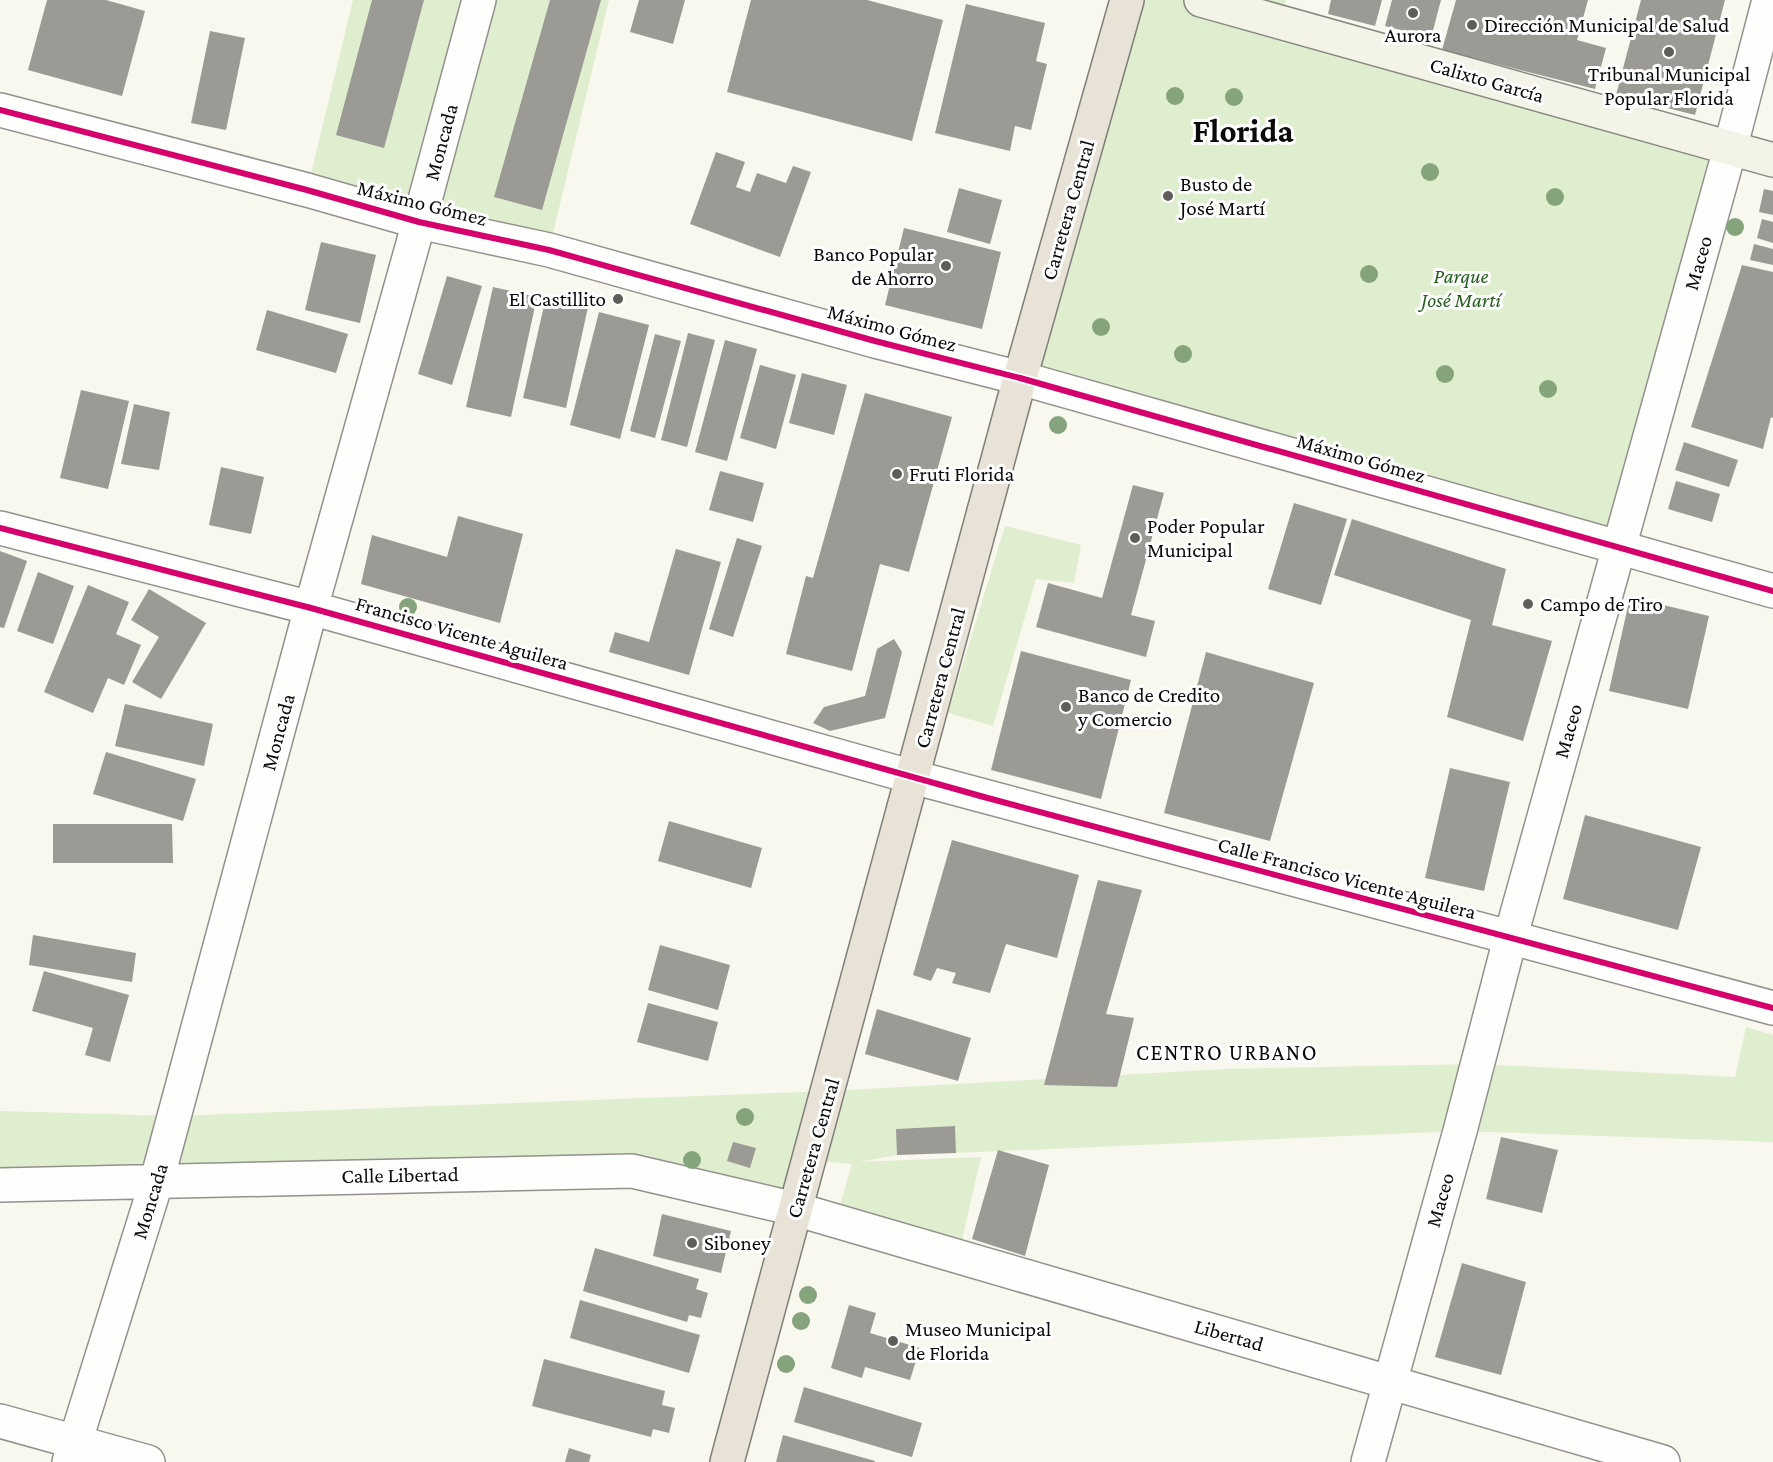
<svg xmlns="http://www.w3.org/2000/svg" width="1773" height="1462" font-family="'Crimson Pro',serif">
	<rect width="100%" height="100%" fill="#f9f8ee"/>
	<path fill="#dfeecf" d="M353,0H609L549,250L307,190Z
		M1127,0H1286L1280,22L1730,149L1619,548L1020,378Z
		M1005,526L1081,545L1074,583L1036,579L993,726L948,713Z
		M1746,1027L1773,1035V1142L1460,1131L956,1153L955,1126L897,1129V1155L858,1162L981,1157L962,1240L839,1208L852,1164L810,1160L795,1209L632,1171L0,1185V1111L175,1116L829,1091L1226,1069L1477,1064L1735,1077Z"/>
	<path fill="#9b9a94" d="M47,0H106L145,11L122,96L28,70Z
		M372,0H424L384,148L336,135Z
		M550,0H601L542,210L494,197Z
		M639,0H685L673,44L630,32Z
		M751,0H867L943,20L912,141L727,92Z
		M1331,0H1382L1375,26L1328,14Z
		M1392,0H1441L1431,38L1385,26Z
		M1456,0H1588L1577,40L1606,48L1595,89L1442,50Z
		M1641,0H1725L1695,115L1616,95Z
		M966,4L1045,23L1036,61L1047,64L1031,130L1015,126L1010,151L935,133Z
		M210,31L245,38L226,130L191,123Z
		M716,152L745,162L736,187L750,192L757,173L786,183L793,166L811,172L780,257L690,224Z
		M959,188L1002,200L990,244L947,232Z
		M1764,189L1773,191V215L1759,212Z
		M1762,219L1773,222V243L1757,238Z
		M904,228L1001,252L982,329L885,305Z
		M321,242L376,255L360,323L305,310Z
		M1754,244L1773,249V265L1750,260Z
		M1742,265L1773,272V418L1771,417L1763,449L1691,427Z
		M447,276L482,286L452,385L418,374Z
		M493,287L537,297L511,417L466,407Z
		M546,297L588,307L566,408L523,398Z
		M267,310L348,334L336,373L256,350Z
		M599,312L649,325L620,439L570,425Z
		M688,333L715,340L687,447L661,440Z
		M655,334L681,341L655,438L630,431Z
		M725,340L757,349L727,461L695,452Z
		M760,365L796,375L776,449L740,438Z
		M802,373L847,385L834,435L789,423Z
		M81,390L129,401L108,489L60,478Z
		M865,393L952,417L909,572L880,564L852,671L786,654L806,576L813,578Z
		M134,404L170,412L159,470L121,464Z
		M1684,442L1738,460L1729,487L1675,470Z
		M221,467L264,477L251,534L209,525Z
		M720,471L764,483L753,522L709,510Z
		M1676,481L1720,494L1712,522L1668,509Z
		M1133,485L1164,493L1131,615L1155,621L1146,657L1036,627L1048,583L1102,598Z
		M1294,503L1347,519L1321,605L1268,589Z
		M458,516L523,534L500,623L361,584L372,535L447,557Z
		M1352,519L1506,569L1492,625L1552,641L1523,741L1447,717L1471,620L1334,575Z
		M737,538L762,546L733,637L709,629Z
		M676,549L721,562L689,675L609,652L615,632L649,642Z
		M0,551L27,561L4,628L0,627Z
		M38,572L74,586L53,644L17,631Z
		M88,585L129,602L116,634L141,645L124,685L108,678L93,713L44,692Z
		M149,589L206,623L161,699L132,682L159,637L131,620Z
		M1630,597L1709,616L1688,709L1609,691Z
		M894,639L902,652L885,718L830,731L813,723L824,707L865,696L877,649Z
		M1021,651L1131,680L1101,799L991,770Z
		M1206,652L1314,683L1270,841L1164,813Z
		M125,704L213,724L204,766L115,746Z
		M106,752L196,779L183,821L93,794Z
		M1450,768L1510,782L1484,891L1425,878Z
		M1585,815L1701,847L1678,930L1563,899Z
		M669,821L762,848L751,888L658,861Z
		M53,824H172L173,863H53Z
		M952,840L1079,875L1057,958L1006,944L990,993L952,983L956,973L937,968L931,981L913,975Z
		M1098,880L1142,890L1106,1014L1134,1018L1117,1087L1044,1085Z
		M33,935L136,953L132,982L29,965Z
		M660,945L730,965L718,1010L648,990Z
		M44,971L129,995L110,1062L85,1055L93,1028L32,1011Z
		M648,1003L718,1022L708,1061L637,1042Z
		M877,1009L971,1038L958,1081L865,1054Z
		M955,1126L956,1153L897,1155L896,1129Z
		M1501,1137L1558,1150L1542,1213L1486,1199Z
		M733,1142L756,1148L750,1168L727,1161Z
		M998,1150L1049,1165L1025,1256L972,1239Z
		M662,1214L731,1231L721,1273L653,1256Z
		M595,1248L699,1279L696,1289L708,1293L701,1318L689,1315L687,1322L583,1291Z
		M1462,1263L1526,1282L1501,1375L1435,1357Z
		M580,1300L700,1335L689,1373L570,1338Z
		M849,1305L876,1313L870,1333L920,1348L910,1380L865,1367L862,1378L831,1368Z
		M544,1359L665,1391L662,1405L675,1408L669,1433L653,1429L651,1437L532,1406Z
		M804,1387L922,1423L912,1457L794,1422Z
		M783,1435L875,1461V1462H776Z
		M569,1448L591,1455L589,1462H565Z"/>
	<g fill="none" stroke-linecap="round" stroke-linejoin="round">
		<g stroke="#92918d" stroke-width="36">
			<path id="minor" d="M0,110L307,190L419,222L549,250L875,341L1020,378L1773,591
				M0,528L311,608L913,777
				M0,1185L632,1171L795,1209L1663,1462
				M0,1421L148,1462
				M69,1462L157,1180L311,608L419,222L479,0
				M1368,1462L1460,1131L1510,939"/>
		</g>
		<g stroke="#92918d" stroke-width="36">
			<path id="tertiary" d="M913,777L1773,1008
				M1510,939L1730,149L1769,0"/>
		</g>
		<g stroke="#888883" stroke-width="36">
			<path id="secondary" d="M1201,0L1773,160"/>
		</g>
		<g stroke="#7f7e7a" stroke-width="36">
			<path id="trunk" d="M727,1462L1020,378L1127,0"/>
		</g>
		<use href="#minor" stroke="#fefefc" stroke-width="33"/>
		<use href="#tertiary" stroke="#fefefc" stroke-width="33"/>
		<use href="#secondary" stroke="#f3f3e8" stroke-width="33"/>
		<use href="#trunk" stroke="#e8e3d6" stroke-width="33"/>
		<g stroke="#fff" stroke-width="10">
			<path id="cycleway" d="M0,110L307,190L419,222L549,250L875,341L1020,378L1773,591
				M0,528L311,608L984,797L1773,1008"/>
		</g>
		<use href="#cycleway" stroke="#d6006c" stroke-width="6"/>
	</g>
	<g fill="#85a37c">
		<circle cx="1175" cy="96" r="9"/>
		<circle cx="1234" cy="97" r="9"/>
		<circle cx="1430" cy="172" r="9"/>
		<circle cx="1555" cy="197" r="9"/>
		<circle cx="1735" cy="227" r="9"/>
		<circle cx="1369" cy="274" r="9"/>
		<circle cx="1101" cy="327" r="9"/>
		<circle cx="1183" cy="354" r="9"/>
		<circle cx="1445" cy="374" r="9"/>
		<circle cx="1548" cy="389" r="9"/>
		<circle cx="1058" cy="425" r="9"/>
		<circle cx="408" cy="607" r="9"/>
		<circle cx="745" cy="1117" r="9"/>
		<circle cx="692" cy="1160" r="9"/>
		<circle cx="808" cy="1295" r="9"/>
		<circle cx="801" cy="1321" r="9"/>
		<circle cx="786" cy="1364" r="9"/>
	</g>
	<g fill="#5e5d5a" stroke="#fff" stroke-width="2">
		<circle cx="1413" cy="13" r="6"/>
		<circle cx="1472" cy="25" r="6"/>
		<circle cx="1669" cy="52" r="6"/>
		<circle cx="1168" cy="196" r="6"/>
		<circle cx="946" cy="266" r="6"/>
		<circle cx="618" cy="299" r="6"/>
		<circle cx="897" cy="474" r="6"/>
		<circle cx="1135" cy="538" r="6"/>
		<circle cx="1528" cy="604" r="6"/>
		<circle cx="1066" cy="707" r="6"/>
		<circle cx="692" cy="1243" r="6"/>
		<circle cx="893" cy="1341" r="6"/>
	</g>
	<g text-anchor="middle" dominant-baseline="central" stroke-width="6" stroke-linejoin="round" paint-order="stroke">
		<g font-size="21" fill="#0a0a0a" stroke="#fff" text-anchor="start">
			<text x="1484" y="25">Dirección Municipal de Salud</text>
			<text x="1413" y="35" text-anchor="middle">Aurora</text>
			<text x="1669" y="74" text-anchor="middle">Tribunal Municipal<tspan x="1669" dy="24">Popular Florida</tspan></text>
			<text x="1180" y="184">Busto de<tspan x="1180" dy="24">José Martí</tspan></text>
			<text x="934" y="254" text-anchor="end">Banco Popular<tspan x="934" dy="24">de Ahorro</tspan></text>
			<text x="606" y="299" text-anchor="end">El Castillito</text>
			<text x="909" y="474">Fruti Florida</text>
			<text x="1147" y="526">Poder Popular<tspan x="1147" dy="24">Municipal</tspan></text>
			<text x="1540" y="604">Campo de Tiro</text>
			<text x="1078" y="695">Banco de Credito<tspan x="1078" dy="24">y Comercio</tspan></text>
			<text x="704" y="1243">Siboney</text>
			<text x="905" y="1329">Museo Municipal<tspan x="905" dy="24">de Florida</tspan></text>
		</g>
		<g font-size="21" fill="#0a0a0a" stroke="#fff">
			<text transform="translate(1487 80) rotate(16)">Calixto García</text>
			<text transform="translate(441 142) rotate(-75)">Moncada</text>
			<text transform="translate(422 203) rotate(14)">Máximo Gómez</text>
			<text transform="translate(1068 210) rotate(-74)">Carretera Central</text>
			<text transform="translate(1698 263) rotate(-74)">Maceo</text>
			<text transform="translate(892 328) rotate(15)">Máximo Gómez</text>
			<text transform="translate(1361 458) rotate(16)">Máximo Gómez</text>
			<text transform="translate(462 633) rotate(16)">Francisco Vicente Aguilera</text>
			<text transform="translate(940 678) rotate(-75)">Carretera Central</text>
			<text transform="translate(1568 731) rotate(-74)">Maceo</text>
			<text transform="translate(278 732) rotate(-75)">Moncada</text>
			<text transform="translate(1347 878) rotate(15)">Calle Francisco Vicente Aguilera</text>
			<text transform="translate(813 1148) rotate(-74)">Carretera Central</text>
			<text transform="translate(400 1175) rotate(-1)">Calle Libertad</text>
			<text transform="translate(1440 1200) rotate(-74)">Maceo</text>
			<text transform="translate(150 1201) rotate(-73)">Moncada</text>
			<text transform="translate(1229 1335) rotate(16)">Libertad</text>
		</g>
		<g font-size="21" font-style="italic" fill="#265d1f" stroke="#fff">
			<text x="1461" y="276">Parque<tspan x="1461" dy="24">José Martí</tspan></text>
		</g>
		<g font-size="22" letter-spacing="1.5" fill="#0a0a0a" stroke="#fff">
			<text x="1227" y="1052">CENTRO URBANO</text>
		</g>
		<g font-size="33" font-weight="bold" fill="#0a0a0a" stroke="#fff">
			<text x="1243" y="130">Florida</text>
		</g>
	</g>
</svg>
